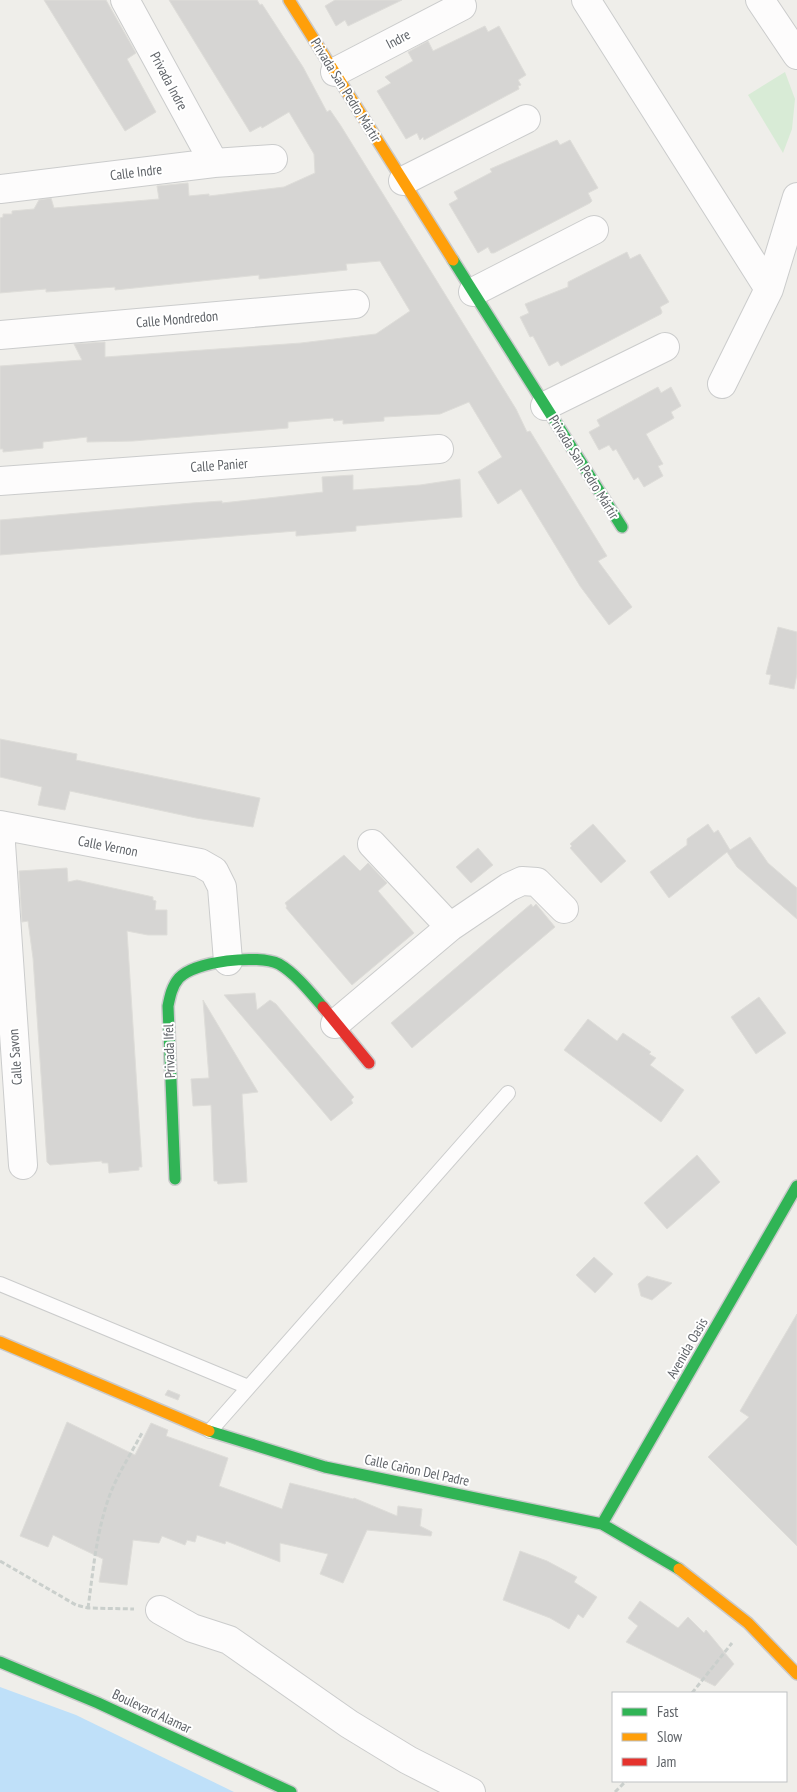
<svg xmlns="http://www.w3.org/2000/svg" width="797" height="1792" font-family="'PT Sans Narrow',sans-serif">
	<rect width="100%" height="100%" fill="#efeeea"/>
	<path fill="#d8ebd6" d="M785,72L795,99L792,129L783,153L748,95Z"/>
	<path fill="#bfe0f9" d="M0,1687L76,1715L234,1792H0Z"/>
	<path fill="#d6d5d3" stroke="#deddd9" d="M44,0H106L136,53L127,59L156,112L125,131Z
		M169,0H257L260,5L262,4L303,67L327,112L330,110L341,126L516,409L527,432L530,431L607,556L598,561L632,607L609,625L580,586L521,489L498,504L478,472L502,457L469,402L440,414L384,417V421L343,424V420L334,421L333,418L288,422V428L253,431L133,441L87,442V437L43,442V448L3,452V449H0V366L82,360L74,344L105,342V357L301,343L376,334L410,311L380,261L346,264L347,270L259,279V275L115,290V287L46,292V289L0,293V218L3,217V214H12V211L34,209L39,200L51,198L54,208L159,199L157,186L188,183L189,196L209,194V196L284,187L315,173L314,154L289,112L262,128L261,126L250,132Z
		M335,0H402L348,26L345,20L336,26L325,6Z
		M485,26L488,32L499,26L526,75L518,80L521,85L518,86L519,89L424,140L423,137L420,140L417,133L406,139L377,91L391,83L385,77L413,61L408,52L428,41L433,51Z
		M557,140L560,145L570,140L598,188L588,193L592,201L590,203L494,253H491L488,247L478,253L449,204L458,199L454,192L492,172L490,169Z
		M627,252L630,259L640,254L669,302L660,307L662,312L661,314L561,366L558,361L549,366L533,336L530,337L520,317L529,313L525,304L568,287V282Z
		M658,387L661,393L671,387L681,406L671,412L674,418L646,434L663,464L658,466L663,476L644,487L638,477L634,480L616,449L613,451L609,445L599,450L589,432L600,426L597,420Z
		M353,475V490L420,485L460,479L462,517L356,526V531L296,536V531L0,555V520L192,503L222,501V503L323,492L322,477Z
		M778,627L797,632V674L794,689L769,684L771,675L766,674Z
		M0,739L77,754L76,760L260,798L253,827L196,818L70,791L65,810L38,805L42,787L0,777Z
		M593,824L626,861L601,883L570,848L572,846L570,844Z
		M708,824L714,833L718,830L730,850L750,837L768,863L797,888V919L737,867L727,852L669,898L650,872L687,845V839Z
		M478,848L493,865L471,883L456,867Z
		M344,855L360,871L368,863L387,883L378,891L414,933L352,985L286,908L287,906L285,903Z
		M67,868L68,882L77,880L153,897V900L156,901L155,910H167V935H148L127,931L142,1167H139V1170L109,1173L108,1163H102V1161L50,1165L47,1162L33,958L28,921L22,922L19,871Z
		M531,904L533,907L536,904L555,927L412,1048L391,1023Z
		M255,993L257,1010L270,1000L276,1004L354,1097L351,1100L353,1103L331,1121L224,995Z
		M759,997L786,1033L756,1054L731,1017Z
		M203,1000L258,1092L242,1094L247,1182L218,1184L217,1181H214L211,1105L193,1106L191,1079L209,1078Z
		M588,1019L617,1041L623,1033L651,1052L649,1054L656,1058L650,1065L684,1090L661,1122L564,1050Z
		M697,1155L720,1182L667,1229L644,1203Z
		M594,1257L613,1274L595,1293L576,1275Z
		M647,1276L672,1283L652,1300L641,1296L638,1284Z
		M797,1314V1546L708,1457L749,1417L740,1411Z
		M168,1390L180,1395L178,1400L165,1395Z
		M67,1422L135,1455L151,1423L168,1430L166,1436L228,1458L219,1486L282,1509L290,1483L353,1499L354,1498L397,1516L398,1506L422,1509L420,1526L432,1532L431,1536L367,1530L343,1583L320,1574L328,1554L280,1543V1562L226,1541L225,1544L197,1535L195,1542L187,1540L185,1545L162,1536L159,1543L133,1540L127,1585L99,1582L103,1559L53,1535L48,1547L20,1536Z
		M520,1551L547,1561L577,1577L574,1582L597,1597L583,1618L578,1614L569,1629L550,1618L503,1600Z
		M640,1601L678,1628L688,1617L704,1633L706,1630L734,1664L715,1686L626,1642L638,1626L628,1618Z"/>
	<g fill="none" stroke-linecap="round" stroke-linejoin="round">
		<g stroke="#cbcccc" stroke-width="16">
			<path id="lane" d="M0,1284L248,1387
				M210,1431L508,1093"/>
		</g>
		<g stroke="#cbcccc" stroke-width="30">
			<path id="street" d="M125,0L214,163
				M586,0L769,289
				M760,0L797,55
				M335,72L462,6
				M403,181L526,119
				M0,189L214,163L273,159
				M473,292L594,230
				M0,335L355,304
				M722,384L769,289L797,197
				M545,406L665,347
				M0,481L439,449
				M0,825L200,863L214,871L222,887L228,961
				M0,829L23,1165
				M372,844L450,927
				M335,1024L450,927L509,887L522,881L537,882L564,909
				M160,1610L192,1628L229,1640L349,1724L408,1760L471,1792"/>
		</g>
		<g stroke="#cacacb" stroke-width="14">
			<path id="fast" d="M453,260L622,527
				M175,1179L168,1006C170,996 172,986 179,978C195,961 258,954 279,964C296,974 310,992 323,1007
				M209,1431L325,1467L602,1524L679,1569
				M602,1524L797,1186
				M0,1662L98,1703L291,1792"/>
		</g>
		<g stroke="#cacacb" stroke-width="14">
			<path id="slow" d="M289,0L453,260
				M0,1342L209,1431
				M679,1569L748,1623L797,1674"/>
		</g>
		<g stroke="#cacacb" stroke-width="14">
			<path id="jam" d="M323,1007L369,1063"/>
		</g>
		<path stroke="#cacfcc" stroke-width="3" stroke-dasharray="5 2.5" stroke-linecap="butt" d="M0,1561L76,1605L88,1608L134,1609
			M88,1608C93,1572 96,1535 108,1500C116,1476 131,1454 143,1431
			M692,1693L732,1643
			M615,1792L626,1781"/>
		<use href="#lane" stroke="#fdfcfc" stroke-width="14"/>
		<use href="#street" stroke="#fdfcfc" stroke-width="28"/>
		<use href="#fast" stroke="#30b455" stroke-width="11"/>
		<use href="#slow" stroke="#ff9f0a" stroke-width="11"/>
		<use href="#jam" stroke="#e5322d" stroke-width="11"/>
	</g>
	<g text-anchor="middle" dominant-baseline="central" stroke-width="4" stroke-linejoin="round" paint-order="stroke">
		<g font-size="14" fill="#5f6368" stroke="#fff">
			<text transform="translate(398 39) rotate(-28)">Indre</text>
			<text transform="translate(169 81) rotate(62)">Privada Indre</text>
			<text transform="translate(346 90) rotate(58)">Privada San Pedro Mártir</text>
			<text transform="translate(136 172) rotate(-7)">Calle Indre</text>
			<text transform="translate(177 319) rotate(-5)">Calle Mondredon</text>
			<text transform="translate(219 465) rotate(-4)">Calle Panier</text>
			<text transform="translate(584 467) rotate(58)">Privada San Pedro Mártir</text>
			<text transform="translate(108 846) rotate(11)">Calle Vernon</text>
			<text transform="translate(169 1051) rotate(-92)">Privada Ifel</text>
			<text transform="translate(15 1057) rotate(-94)">Calle Savon</text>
			<text transform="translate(687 1348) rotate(-60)">Avenida Oasis</text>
			<text transform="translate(417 1470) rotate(12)">Calle Cañon Del Padre</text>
			<text transform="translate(152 1711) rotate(25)">Boulevard Alamar</text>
		</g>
	</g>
	<rect x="612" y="1692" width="175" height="90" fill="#ffffff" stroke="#bfc1c3"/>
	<rect x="622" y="1708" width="25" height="8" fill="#30b455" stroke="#bfc1c3"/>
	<text x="657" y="1717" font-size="15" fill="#5f6368">Fast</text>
	<rect x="622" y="1733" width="25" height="8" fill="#ff9f0a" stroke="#bfc1c3"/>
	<text x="657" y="1742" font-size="15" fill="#5f6368">Slow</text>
	<rect x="622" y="1758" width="25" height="8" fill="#e5322d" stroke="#bfc1c3"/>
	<text x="657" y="1767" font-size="15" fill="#5f6368">Jam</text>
</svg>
